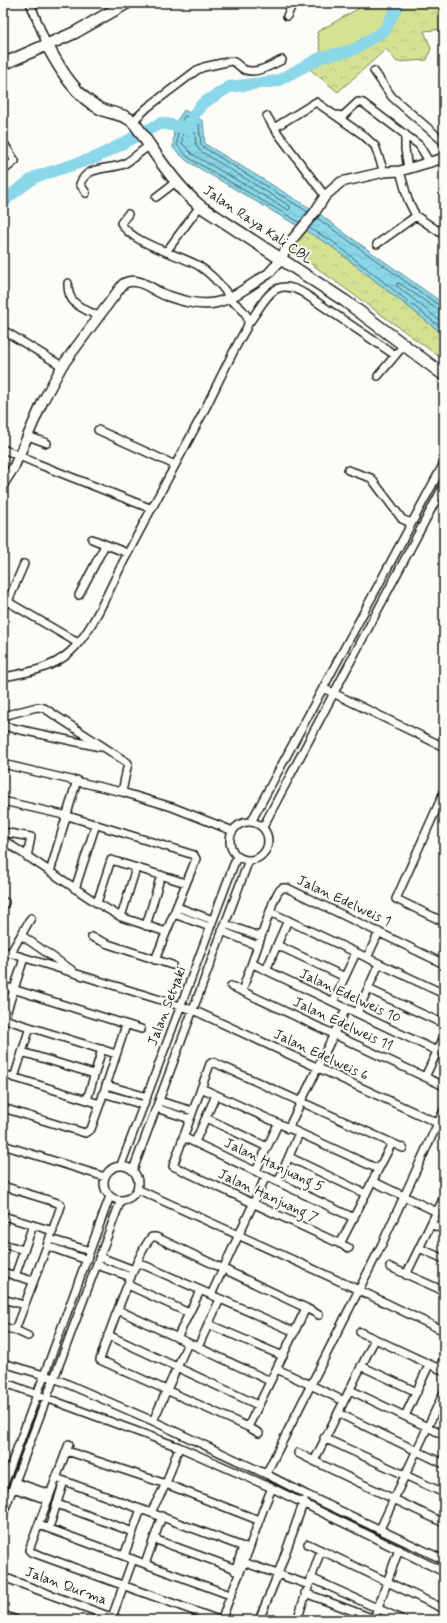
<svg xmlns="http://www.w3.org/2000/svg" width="447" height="1623" font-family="Mynerve,sans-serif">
	<defs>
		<pattern id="forest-crowns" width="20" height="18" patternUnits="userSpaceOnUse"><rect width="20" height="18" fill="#d5e294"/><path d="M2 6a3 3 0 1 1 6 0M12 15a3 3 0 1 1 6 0" fill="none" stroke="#b6c17f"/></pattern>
		<pattern id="water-waves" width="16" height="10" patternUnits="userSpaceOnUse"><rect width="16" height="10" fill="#8ad7e9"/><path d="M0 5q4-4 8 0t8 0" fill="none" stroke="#76b8c7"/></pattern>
	</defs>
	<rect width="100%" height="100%" fill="#fdfcf7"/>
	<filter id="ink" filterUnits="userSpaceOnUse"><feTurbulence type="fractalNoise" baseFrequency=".025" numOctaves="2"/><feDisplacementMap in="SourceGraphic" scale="8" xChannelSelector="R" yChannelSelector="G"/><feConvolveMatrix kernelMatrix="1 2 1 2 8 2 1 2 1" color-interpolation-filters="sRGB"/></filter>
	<g filter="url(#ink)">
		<path fill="#d5e294" stroke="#787f58" d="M368,3H399L385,30L354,50L322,57L317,32Z"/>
		<path fill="url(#forest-crowns)" stroke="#787f58" d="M399,3H444V29L424,31L431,48L427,60L397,62L386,49L338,92L306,66L322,57L353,50L385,31Z
			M302,228L330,245L444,335V360L292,250L291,241Z"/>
		<path fill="url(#water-waves)" stroke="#5e8c97" d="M184,110L203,121L205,144L318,213L350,237L444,304V335L330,245L187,161L173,148L174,125Z"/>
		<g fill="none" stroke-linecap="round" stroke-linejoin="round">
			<path stroke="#48676e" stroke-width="1" d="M188,122L194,127L196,145L200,151L290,206V209L288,210L192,154L182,143L183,128Z
				M317,218L440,306L444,307
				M299,222L189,158L177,145L178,127L184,117L187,116L199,124L201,144L203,147L308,212
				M309,228L332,241L444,330
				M444,312L438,310L399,283L396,284L397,286L444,324"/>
			<path stroke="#8ad7e9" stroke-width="12" d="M189,130L194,115L202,104L229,87L277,81L322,57L353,50L385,30L399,3
				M3,205L7,198L35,177L97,157L161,123L181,127L188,130"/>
			<g stroke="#1c1c1c" stroke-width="10">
				<path id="minor" d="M30,3L47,45
					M287,16L293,3
					M374,71L392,97L444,142
					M336,115L343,116L358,102L363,103L419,145L430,163
					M267,116L274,128
					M133,121L148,107L197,70L204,67L231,61C237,62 240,68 245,70C258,74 271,65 282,60
					M405,134V149L408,169
					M3,142L15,161L3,171
					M400,171L408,200L416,216L444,235
					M86,193L80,184C87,165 109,170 124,164C133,159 141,151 150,145
					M325,196L274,128L316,102L363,135L375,146L384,172
					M156,197L177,181
					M128,214L121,223C132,244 179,254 199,266C212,274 221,285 230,297
					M377,244L416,216
					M166,252L200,206
					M68,283C67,304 82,308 98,316
					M248,324C266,301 272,274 305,294L395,355
					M3,330L62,366
					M378,376L404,345
					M98,430L175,465
					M28,436L47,443
					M3,449L38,464L152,509
					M348,470L371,478L402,519L411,523
					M92,539L127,553
					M24,564L9,599L10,603L78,643
					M79,595L105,545
					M3,677C26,673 52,669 70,652C95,629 111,583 128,553C153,505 179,459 204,411C218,383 231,354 247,327C252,314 237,305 228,298
					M323,688L444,747
					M3,716L37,707L44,708L128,763L122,792
					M3,726L100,747
					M3,764L122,792L172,807L233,831
					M444,792L396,899L444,922
					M3,801L68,816L194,855L196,859L155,960
					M230 841a19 19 0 1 1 38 0a19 19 0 1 1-38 0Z
					M251,822L444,463
					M263,827L444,485
					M3,832L31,837L27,857
					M3,840L97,903L121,917L166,932
					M50,872L77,780
					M75,889L96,824
					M97,903L111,860L186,883
					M3,906L5,902
					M177,907L213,920
					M270,912L444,994
					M174,914L210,927
					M121,917L136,868
					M225,924L261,937
					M146,926L161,875
					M222,931L258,946
					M21,935L73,971
					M92,937L108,944L172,965
					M277,945L345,977
					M3,951L193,1010L444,1126
					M10,954L31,918
					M367,958L379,932
					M253,964L437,1051
					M266,970L288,920
					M3,986L141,1029
					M231,986L444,1086
					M368,989L444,1024
					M242,991L274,900L278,892L282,888H287L444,964
					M333,1002L356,953
					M357,1013L379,964
					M4,1019L116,1054
					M3,1023L24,958
					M22,1052L94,1074
					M3,1074L100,1104
					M425,1077L444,1037
					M14,1078L30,1027
					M106,1085L147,1097
					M201,1088L378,1169
					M103,1093L144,1105
					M87,1100L102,1049
					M159,1101L193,1111
					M3,1108L85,1133L91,1129L100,1104L126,1025
					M156,1108L190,1119
					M206,1118L267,1147
					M288,1129L346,1009
					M183,1137L354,1218
					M195,1142L216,1095
					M3,1145L105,1177
					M289,1157L366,1194
					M121,1165L237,856
					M104 1183a17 17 0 1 1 34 0a17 17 0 1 1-34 0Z
					M133,1170L249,860
					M256,1171L278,1124
					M372,1181L437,1212
					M278,1182L299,1133
					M3,1186L58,1203L61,1206L47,1246L15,1330L3,1327
					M137,1189L359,1290L444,1331
					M3,1216L53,1231
					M431,1224L444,1230
					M152,1237H156L306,1308L248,1427L100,1360C106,1341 140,1245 152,1237Z
					M50,1239L90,1251
					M3,1244L24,1250
					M340,1244L392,1143
					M47,1246L87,1260
					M349,1248L173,1166L210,1064L213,1062L403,1148
					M419,1248L444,1259
					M100,1257L134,1270
					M137,1262L295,1332
					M97,1265L131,1277
					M390,1267L444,1291
					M3,1272L33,1281
					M406,1275L444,1197
					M15,1276L33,1225
					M128,1285L189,1313
					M211,1295L266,1176
					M3,1299L24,1305
					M306,1308L319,1315
					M118,1310L270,1381
					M208,1324L283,1356
					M15,1330L28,1336
					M360,1332L375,1339
					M108,1335L258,1405
					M177,1338L200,1291
					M198,1347L220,1299
					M3,1363L54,1378L153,1421L266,1474L307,1495L444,1560
					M361,1366L417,1392
					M277,1369L344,1401
					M439,1369L444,1358
					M444,1371L375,1339L314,1461L444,1523
					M3,1382L179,1447L272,1488L444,1572
					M350,1390L444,1435
					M338,1413L444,1464
					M405,1416L429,1365
					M153,1421L188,1343
					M248,1427L259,1433
					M324,1438L444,1493
					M69,1444L29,1550L31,1552L219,1620
					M67,1451L166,1484L258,1520
					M298,1453L314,1461
					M266,1474L381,1246L444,1110
					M56,1478L249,1549
					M15,1482L50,1494
					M3,1487L110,1196
					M13,1488L48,1500
					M57,1504L133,1532
					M151,1512L166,1484L179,1447
					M3,1514L121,1200
					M39,1525L230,1595
					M49,1528L64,1481
					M380,1529L444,1392
					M154,1539L236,1569
					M308,1544L444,1609
					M124,1556L141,1509
					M243,1562L309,1585
					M145,1564L162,1516
					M235,1571L243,1547
					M3,1577L119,1620
					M311,1578L403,1620
					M305,1593L377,1620
					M376,1613L399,1549
					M3,1618L6,1616L16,1620
					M111,1620L133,1559
					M220,1620L222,1619C230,1595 240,1573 249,1549C256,1529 263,1508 272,1488
					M259,1620L278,1574L304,1501
					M297,1620L321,1550"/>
			</g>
			<g stroke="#1c1c1c" stroke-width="12">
				<path id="tertiary" d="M3,484L14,467L43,401L62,366L123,284C137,275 152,290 165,295C180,300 198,306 214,303C230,301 253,283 268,274L278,263L291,241L315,212L325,196L341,182L384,172L400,171L444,158"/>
			</g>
			<g stroke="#1c1c1c" stroke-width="14">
				<path id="secondary" d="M47,45C60,69 76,97 101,109C111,114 127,114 134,123C140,130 144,138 150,146C164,167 181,190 200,206L345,301L444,375
					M3,64L74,33L127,3"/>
			</g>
			<use href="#minor" stroke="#fdfcf7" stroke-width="7"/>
			<use href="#tertiary" stroke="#fdfcf7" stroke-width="9"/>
			<use href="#secondary" stroke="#fdfcf7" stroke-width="11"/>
		</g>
	</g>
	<g text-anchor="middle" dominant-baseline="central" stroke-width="4" stroke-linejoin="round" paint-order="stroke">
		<g font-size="14" fill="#1c1c1c" stroke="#fdfcf7">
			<text transform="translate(258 225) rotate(34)">Jalan Raya Kali CBL</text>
			<text transform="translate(344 901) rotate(25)">Jalan Edelweis 1</text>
			<text transform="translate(350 996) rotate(25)">Jalan Edelweis 10</text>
			<text transform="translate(167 1006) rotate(-69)">Jalan Setyaki</text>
			<text transform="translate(343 1024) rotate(25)">Jalan Edelweis 11</text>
			<text transform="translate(321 1055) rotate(25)">Jalan Edelweis 6</text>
			<text transform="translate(274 1165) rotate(25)">Jalan Hanjuang 5</text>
			<text transform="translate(268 1196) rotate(25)">Jalan Hanjuang 7</text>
			<text transform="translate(66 1586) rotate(20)">Jalan Qurma</text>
		</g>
	</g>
	<rect width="447" height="1623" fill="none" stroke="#fdfcf7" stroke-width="16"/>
	<rect x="8" y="8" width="431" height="1607" fill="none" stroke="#1c1c1c" stroke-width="1.5" filter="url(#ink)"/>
</svg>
